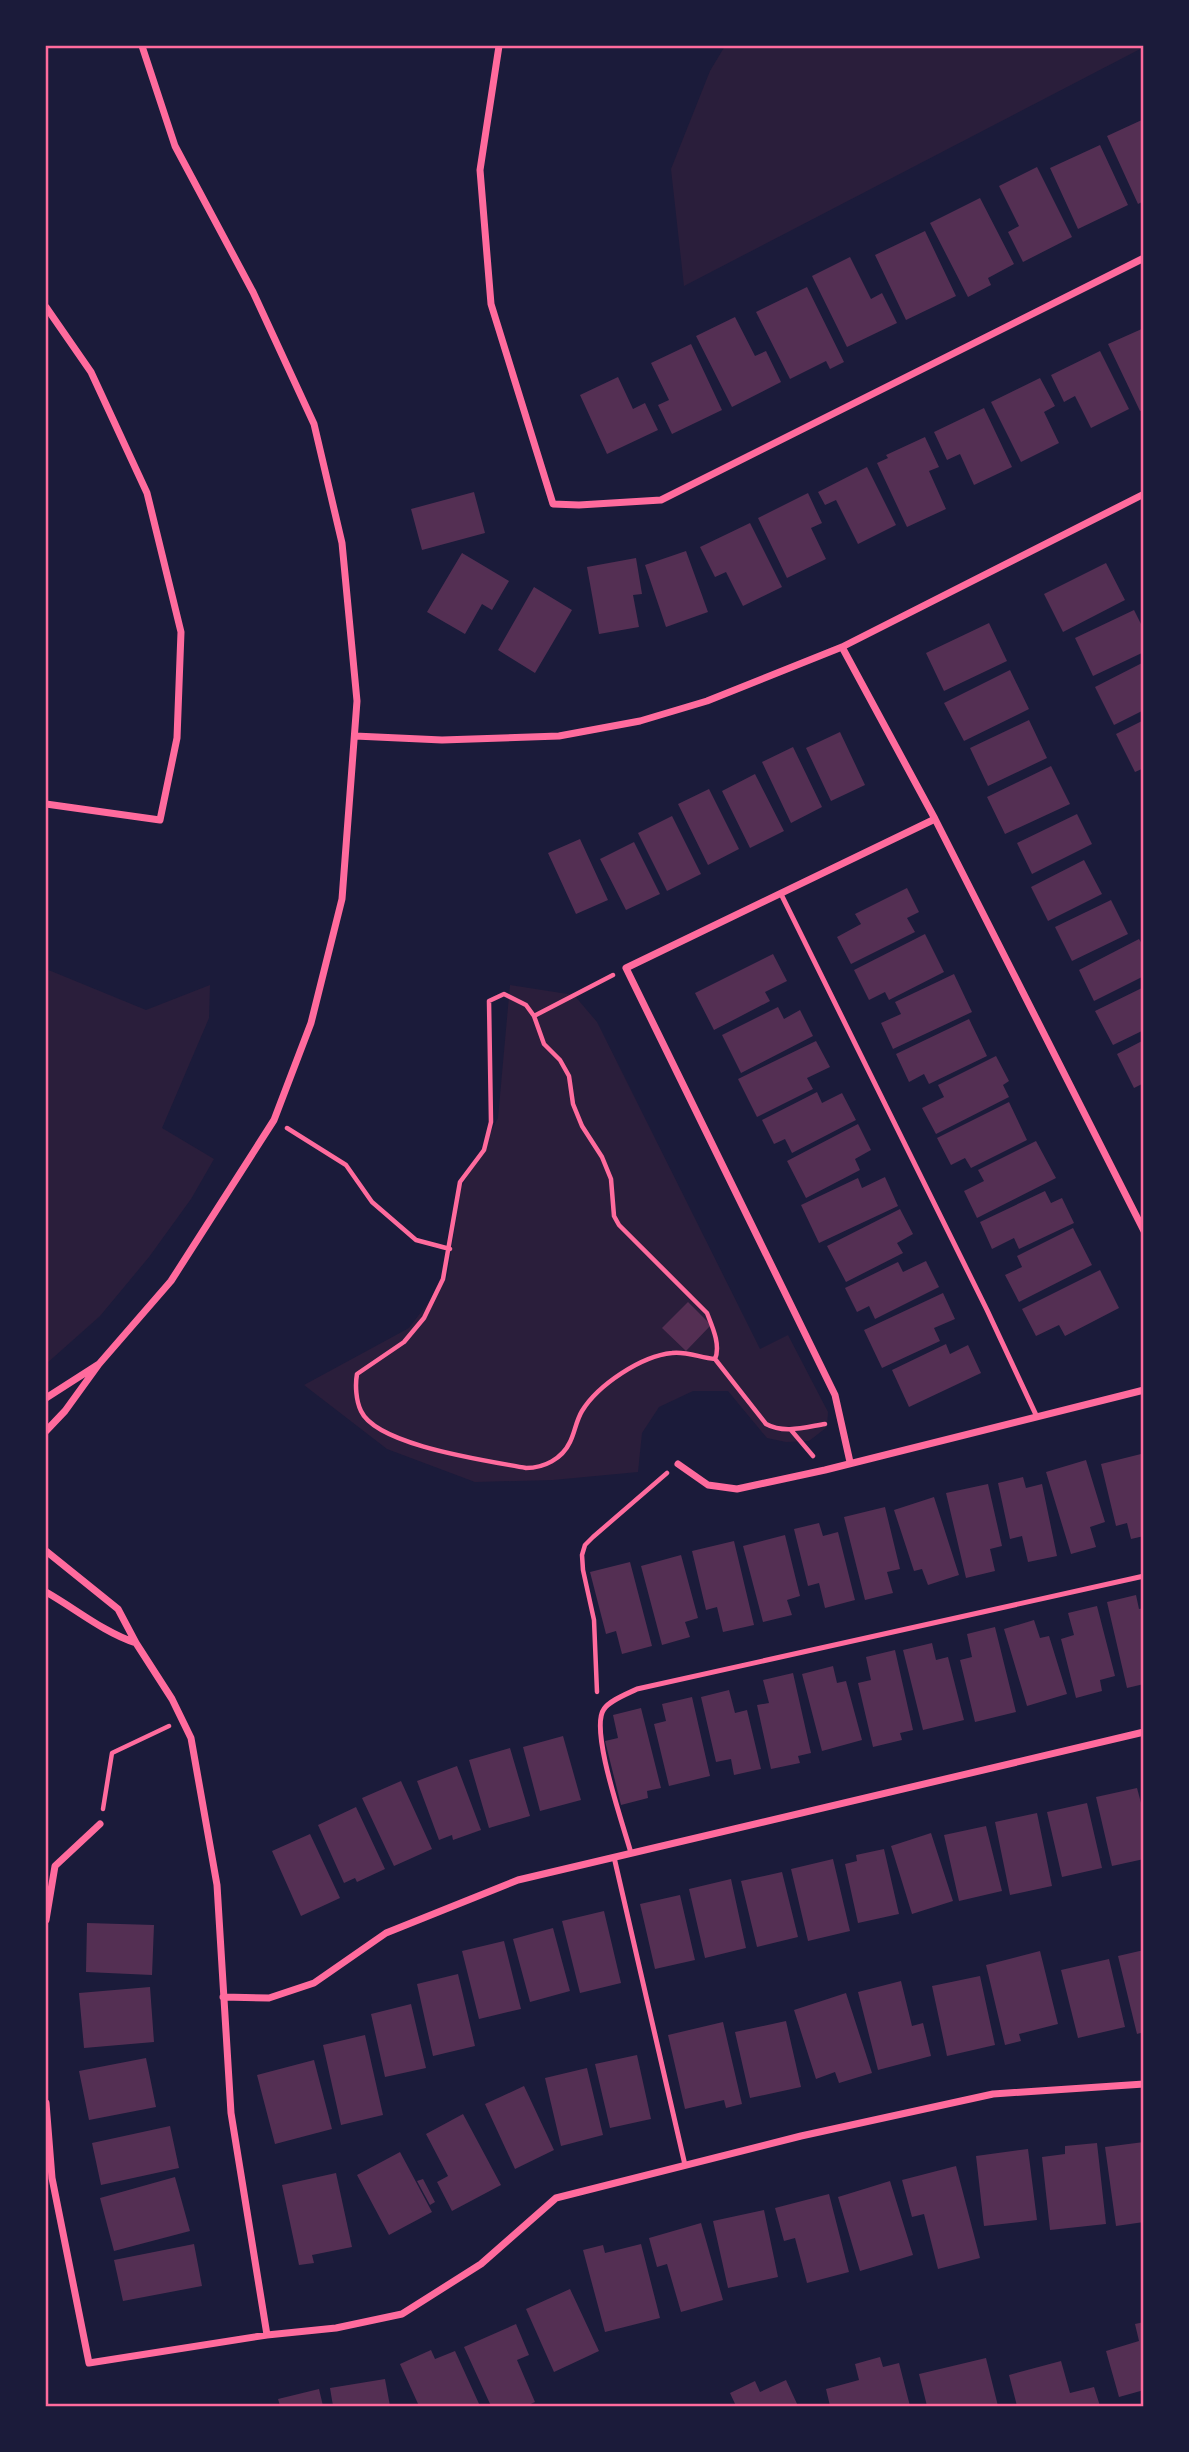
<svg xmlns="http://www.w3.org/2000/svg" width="1189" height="2452" font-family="'DejaVu Sans',sans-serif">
	<rect width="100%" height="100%" fill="#1b1b3a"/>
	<path fill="#2a1e3b" d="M725,46H1143L1144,47L684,286L671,169L710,71Z
		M46,969L146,1010L210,985L209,1018L162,1128L214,1159L191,1199L149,1257L100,1316L46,1364Z
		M510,985L574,995L597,1022L760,1349L788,1335L828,1412L827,1427L809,1441L786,1442L767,1438L728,1391H693L659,1407L642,1433L638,1472L553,1480L475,1482L387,1449L304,1385L409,1328L447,1278L461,1188L498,1118Z"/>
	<path fill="#542f53" d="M1144,119V201L1138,204L1107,136Z
		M1100,145L1128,205L1078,229L1050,168Z
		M1037,167L1072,237L1023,262L1008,232L1019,226L999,186Z
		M980,198L1014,264L988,278L991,285L968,297L930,223Z
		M925,231L956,296L906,320L875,255Z
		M850,257L871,299L882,293L897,323L847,347L812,276Z
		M807,287L844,362L830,369L826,361L790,379L756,312Z
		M735,317L755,356L766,351L781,382L732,407L696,336Z
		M1144,328V410L1140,411L1108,344Z
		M691,344L722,410L672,434L658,405L669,400L651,363Z
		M1100,351L1129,409L1091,428L1075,396L1064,402L1051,375Z
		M618,377L633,409L645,403L658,430L607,454L580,395Z
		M1040,378L1055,406L1044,412L1059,443L1021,462L991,402Z
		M984,408L1012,467L974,485L960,454L947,460L934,432Z
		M925,437L939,467L929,471L946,509L907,527L877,463L888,458L886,455Z
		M867,467L896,525L858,544L836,500L825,505L818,492Z
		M474,492L485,533L422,550L411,509Z
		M808,493L822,523L811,528L826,559L787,578L758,518Z
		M750,523L782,587L743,606L726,572L715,577L700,547Z
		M686,551L708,612L666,627L645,565Z
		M462,553L509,581L492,610L482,604L465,634L427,612Z
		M636,558L642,594L633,595L639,627L599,634L587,567Z
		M1106,563L1125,600L1063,632L1044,594Z
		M534,587L572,610L535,673L498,650Z
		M1134,610L1144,630V652L1093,676L1075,638Z
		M989,623L1007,661L944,691L926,653Z
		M1144,662V710L1114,725L1095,687Z
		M1010,670L1029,709L964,741L944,703Z
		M1029,720L1047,758L988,786L970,748Z
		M1144,720V768L1135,772L1116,734Z
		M840,732L865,785L831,801L806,748Z
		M793,747L822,807L791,823L762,762Z
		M1051,766L1070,804L1005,834L987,797Z
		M755,774L784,831L750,848L722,791Z
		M709,789L739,849L708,865L678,804Z
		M1077,814L1092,844L1032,874L1017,843Z
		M672,816L701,874L667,891L638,833Z
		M580,839L608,900L576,914L548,853Z
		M634,842L660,894L626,910L600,859Z
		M1084,860L1102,894L1048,921L1031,887Z
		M907,888L919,912L907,918L915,932L851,964L837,937L861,924L855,914Z
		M1111,900L1128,934L1072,961L1055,927Z
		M925,934L944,972L889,1000L885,992L869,1000L854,970Z
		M1139,939L1144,947V976L1094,1001L1079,970Z
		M773,954L787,981L765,992L770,1001L714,1030L695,993Z
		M954,974L972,1012L893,1049L881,1023L901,1014L895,1002Z
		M1144,987V1030L1113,1045L1095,1011Z
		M778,1007L784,1019L800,1010L813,1036L741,1073L722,1035Z
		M969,1019L987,1056L929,1084L924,1074L909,1082L896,1054Z
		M1144,1040V1083L1134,1088L1117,1054Z
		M816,1041L830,1067L807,1078L813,1089L757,1117L738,1079Z
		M996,1056L1009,1081L1003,1085L1009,1097L936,1134L922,1108L944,1097L938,1085Z
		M817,1092L822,1103L842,1093L856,1120L792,1153L785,1139L774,1144L762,1120Z
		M1009,1102L1027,1140L971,1168L965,1158L951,1165L937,1138Z
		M858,1124L871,1150L855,1159L860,1170L806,1198L787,1161Z
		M1036,1141L1056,1178L977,1218L964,1191L984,1181L978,1170Z
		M885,1177L898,1206L819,1243L801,1205L858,1178L862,1188Z
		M1045,1191L1051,1203L1062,1198L1074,1223L1019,1249L1014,1238L992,1249L980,1222Z
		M900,1209L913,1234L897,1243L903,1253L846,1282L827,1246Z
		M1073,1228L1092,1265L1019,1302L1005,1275L1022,1267L1017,1256Z
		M926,1261L939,1287L875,1319L869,1306L857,1312L845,1288L898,1262L903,1272Z
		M1100,1270L1119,1308L1065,1336L1059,1325L1036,1336L1022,1309Z
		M943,1293L955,1319L934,1328L940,1341L882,1368L864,1330Z
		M688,1302L711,1325L686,1351L662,1328Z
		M946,1344L950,1354L968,1345L981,1373L909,1407L892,1370Z
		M1141,1454L1144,1466V1536L1131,1539L1127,1523L1116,1526L1101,1464Z
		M1086,1460L1105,1522L1090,1527L1096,1547L1071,1554L1046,1472Z
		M1023,1477L1026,1488L1042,1484L1057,1556L1028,1562L1022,1536L1010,1539L998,1483Z
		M988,1484L1002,1546L990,1549L995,1571L966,1578L946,1493Z
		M934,1497L959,1575L928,1585L922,1569L914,1571L894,1510Z
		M885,1507L900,1569L887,1572L893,1593L865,1600L844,1517Z
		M819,1523L823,1536L838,1532L855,1600L825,1608L819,1583L808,1586L794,1529Z
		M785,1535L800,1596L787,1600L792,1615L763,1622L743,1546Z
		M734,1541L754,1625L723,1632L717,1607L706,1610L692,1551Z
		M681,1555L698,1618L685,1622L690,1637L662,1645L641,1566Z
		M630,1562L652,1646L622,1654L616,1631L606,1634L590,1572Z
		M1136,1595L1139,1609L1144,1608V1684L1127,1688L1107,1602Z
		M1097,1606L1115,1676L1100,1680L1102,1691L1076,1698L1061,1639L1074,1635L1068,1613Z
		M1034,1620L1040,1638L1049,1636L1067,1694L1027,1706L1004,1629Z
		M995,1627L1016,1712L975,1722L960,1660L972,1657L967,1634Z
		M932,1643L936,1660L948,1657L964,1720L923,1730L903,1650Z
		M895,1650L913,1730L900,1733L902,1740L873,1747L858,1683L871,1680L866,1657Z
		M833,1666L837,1683L846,1681L862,1740L822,1751L802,1674Z
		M793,1673L811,1753L798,1756L800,1763L771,1769L757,1705L769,1703L763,1680Z
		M729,1690L735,1713L747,1710L761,1769L734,1775L731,1759L716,1762L701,1697Z
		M692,1697L710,1776L669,1786L654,1724L666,1721L662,1704Z
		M641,1708L661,1788L647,1791L648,1798L621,1805L605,1741L618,1738L613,1715Z
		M563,1736L581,1800L540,1811L523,1747Z
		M510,1748L530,1816L489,1828L469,1760Z
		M457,1766L481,1830L453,1840L452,1835L439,1840L417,1781Z
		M401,1781L432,1849L394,1866L362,1798Z
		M1137,1788L1144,1814V1859L1112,1866L1096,1797Z
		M1087,1803L1102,1868L1062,1877L1047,1812Z
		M356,1807L385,1869L357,1882L355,1878L344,1883L318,1825Z
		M1037,1813L1052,1886L1010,1895L995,1822Z
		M986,1826L1002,1891L959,1901L944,1835Z
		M931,1833L953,1901L912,1914L891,1846Z
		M310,1834L340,1898L301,1916L272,1851Z
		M884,1849L899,1914L858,1923L845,1864L857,1861L856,1855Z
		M833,1859L850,1931L808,1941L791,1869Z
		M782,1872L798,1937L757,1947L741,1881Z
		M731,1879L746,1948L705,1958L689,1889Z
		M680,1895L695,1960L655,1969L640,1904Z
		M604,1911L621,1983L580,1993L562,1921Z
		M87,1923L154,1925L152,1975L86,1972Z
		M553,1928L570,1991L530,2002L513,1939Z
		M504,1941L521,2009L479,2019L462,1951Z
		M1144,1950V2032L1137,2034L1118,1956Z
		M1040,1951L1058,2024L1019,2034L1021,2041L1005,2045L986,1965Z
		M1109,1959L1125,2027L1078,2038L1061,1970Z
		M458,1974L475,2046L433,2056L417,1984Z
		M980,1976L995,2045L947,2056L932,1986Z
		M901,1981L912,2026L923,2023L931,2056L878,2070L858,1992Z
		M150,1987L154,2042L84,2048L79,1993Z
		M846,1993L872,2073L839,2083L835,2072L816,2079L794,2010Z
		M411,2004L426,2068L385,2077L371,2014Z
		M786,2021L801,2087L750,2098L735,2032Z
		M723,2022L742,2104L726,2108L724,2100L685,2109L668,2035Z
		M365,2035L383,2115L341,2125L323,2045Z
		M637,2055L651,2119L610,2128L595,2064Z
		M146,2058L156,2107L89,2120L79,2071Z
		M314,2060L332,2129L275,2144L257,2075Z
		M587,2068L603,2135L561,2146L545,2078Z
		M524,2086L554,2150L515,2169L485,2104Z
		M463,2114L501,2185L452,2211L437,2182L448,2176L426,2134Z
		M170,2126L179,2168L101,2185L92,2143Z
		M1144,2142V2222L1116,2226L1105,2147Z
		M1097,2143L1106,2224L1050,2230L1042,2157L1065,2154V2146Z
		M1028,2149L1037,2220L984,2226L976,2156Z
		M400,2152L432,2212L389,2235L357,2175Z
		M956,2166L980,2258L938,2269L924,2214L912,2217L902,2180Z
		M336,2173L352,2247L312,2255L314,2263L299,2265L282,2185Z
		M175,2177L190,2231L114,2251L100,2198Z
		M423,2179L435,2202L430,2205L417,2181Z
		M890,2181L913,2255L860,2271L838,2197Z
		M829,2194L849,2272L807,2283L795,2238L784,2241L775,2208Z
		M764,2210L778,2277L728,2288L713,2221Z
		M701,2223L723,2300L681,2312L667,2264L657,2267L649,2238Z
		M194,2244L202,2286L123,2301L114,2260Z
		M641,2244L660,2318L605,2332L583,2250L603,2245L605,2253Z
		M570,2289L599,2351L554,2372L526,2309Z
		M1144,2322V2390L1119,2397L1106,2351L1139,2341L1135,2324Z
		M516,2324L529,2355L517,2360L535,2402L526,2406H491L464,2347Z
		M431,2350L435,2359L455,2351L480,2406H419L400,2364Z
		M880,2357L883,2367L899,2363L910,2406H830L826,2389L859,2380L855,2364Z
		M986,2358L998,2406H927L919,2374Z
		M1061,2361L1070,2393L1094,2387L1100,2406H1017L1009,2375Z
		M385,2379L390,2406H333L330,2388Z
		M786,2380L798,2406H736L730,2393L755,2381L760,2392Z
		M319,2389L323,2406H280L278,2399Z"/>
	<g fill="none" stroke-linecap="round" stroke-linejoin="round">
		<path stroke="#ff6b9d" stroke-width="4.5" d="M504,994L526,1005L534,1016L544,1044L560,1060L569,1076L573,1104L582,1126L602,1157L611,1179L614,1216L619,1225L707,1313C712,1326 721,1345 715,1359C701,1358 686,1351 672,1353C641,1356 598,1385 582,1411C576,1421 575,1432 570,1442C562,1459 544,1468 526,1468C490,1461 377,1446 361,1411C356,1401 355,1385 357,1374L404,1342L424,1318L443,1279L460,1182L484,1150L491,1122L489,1001Z
			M534,1016L613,975
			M287,1128L346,1165L372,1202L416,1240L450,1249
			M715,1359L766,1424C784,1434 806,1427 825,1424
			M791,1430L813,1456
			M597,1692L594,1620L583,1570L582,1555L585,1545L593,1537L667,1473
			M103,1809L112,1753L169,1726"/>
		<path stroke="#ff6b9d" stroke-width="5" d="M781,894L987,1310L1037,1417
			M631,1853C624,1827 589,1729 604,1709C610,1700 627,1694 637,1689L1144,1576
			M614,1857L685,2165"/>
		<path stroke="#ff6b9d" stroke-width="7" d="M499,46L480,170L491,304L553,504L579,505L661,500L1144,258
			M46,307L91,372L147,493L181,632L177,738L160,820L46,804
			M842,647L935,819L1144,1231
			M355,736L442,740L559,736L640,721L707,701L842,647L1144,494
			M99,1364L171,1281L274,1120L311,1023L342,899L357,701L342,543L314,424L253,292L175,146L142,46
			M46,1398L99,1364L65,1411L46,1431
			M850,1462L835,1395L626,968L935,819
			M678,1464L708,1485L737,1489L825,1470L1144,1390
			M46,1551L118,1609L136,1643C103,1632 76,1609 46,1592
			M136,1643L172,1699L191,1738L217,1885L231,2113L267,2335
			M46,1920L55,1866L100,1824
			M223,1997L269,1998L314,1983L386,1933L518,1880L1144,1732
			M46,2103L52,2178L89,2363L267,2335L336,2328L402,2314L481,2264L556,2198L801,2136L993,2094L1144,2084"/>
	</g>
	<rect width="1189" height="2452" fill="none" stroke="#1b1b3a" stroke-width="94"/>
	<rect x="47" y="47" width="1095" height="2358" fill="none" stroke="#ff6b9d" stroke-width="2.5"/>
</svg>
